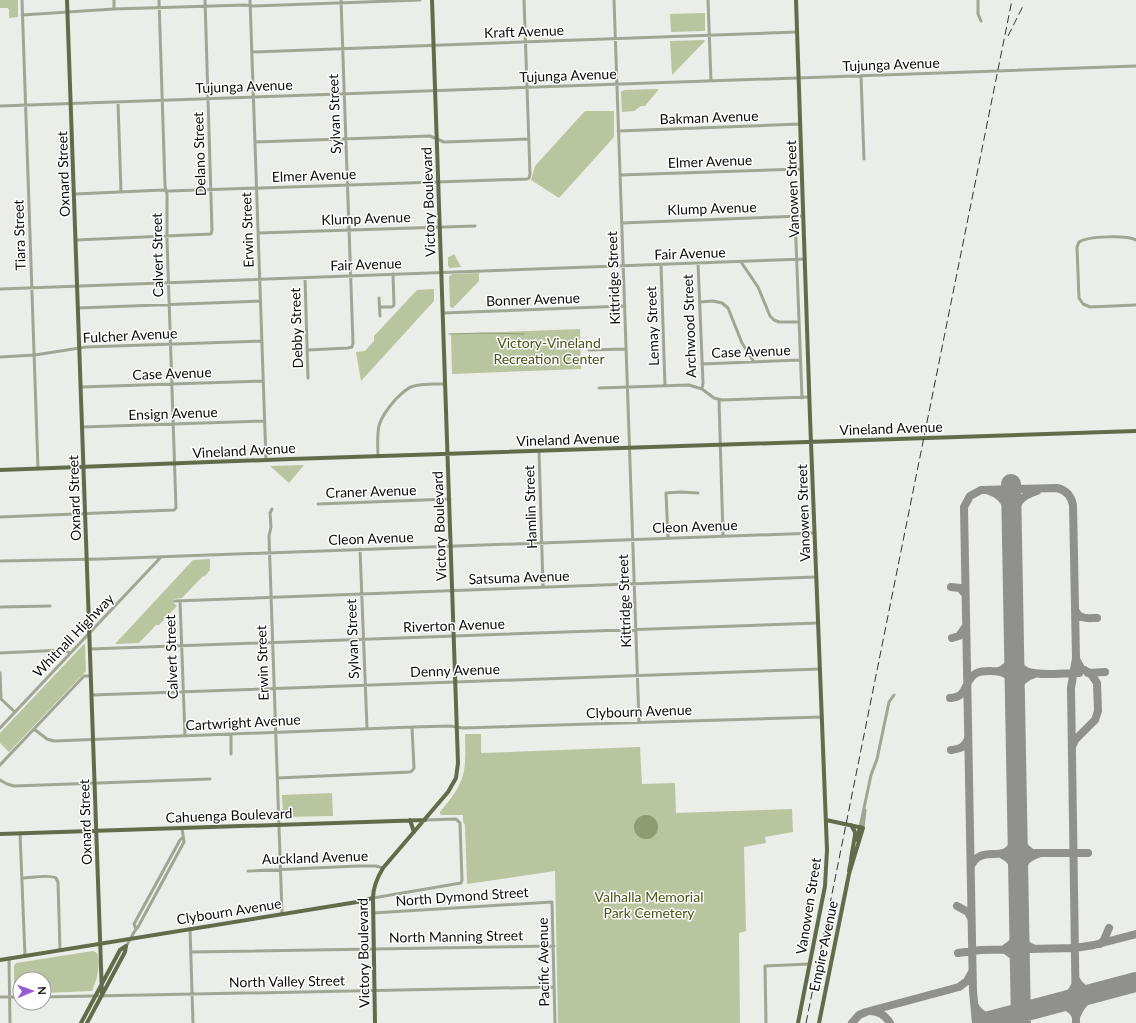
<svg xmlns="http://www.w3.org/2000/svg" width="1136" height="1023" font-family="Lato,sans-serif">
	<rect width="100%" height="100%" fill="#ebede9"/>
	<path fill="#b8c59e" d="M0,0H18V17L9,18V9L7,8H0Z
		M705,13V31H704L671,32L670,14Z
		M704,40L705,41L672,75L670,41Z
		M659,89L645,106H641L634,111L622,112L621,92L624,90Z
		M585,111H614V137L559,198L531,180L535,166Z
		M454,254L461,267L450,268L448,266V257L451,256Z
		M479,273V281L453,308L450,307L449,277L452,274Z
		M434,289V301L361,381L356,352L365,351L374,341V336L417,290Z
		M580,329L581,369L452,374L451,334Z
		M304,465L289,483L270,466Z
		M210,559V570L205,576L202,577L182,598L174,599V603L177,606L159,625H156L139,643L115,644L193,560Z
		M85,644L86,671L9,752L0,743V733L83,645Z
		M465,734H481V753L640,747L642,784L675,783L676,813L792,809L793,832L765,837L766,843L744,847L746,931L739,933L740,1023H558L555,871L467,884L465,825L463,822V815H442L440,814V812C466,781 466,774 465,734Z
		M332,793L333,816L283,817L282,795Z
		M93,951L97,953C101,965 97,980 92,991L44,993V979H20V993L14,992V966L16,963Z"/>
	<path fill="#8e9c73" d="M634 827a12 12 0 1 1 24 0a12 12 0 1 1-24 0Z"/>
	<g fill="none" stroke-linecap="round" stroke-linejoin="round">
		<path stroke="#8e9c73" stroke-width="1" d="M449,334L483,333L524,334"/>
		<path stroke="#90918e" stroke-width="8" d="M989,491C1003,495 1009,507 1012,521
			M1012,522C1017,503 1018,497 1037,491
			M951,587L960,588L965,594
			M1075,610C1080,620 1087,618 1097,618
			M952,638L959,636L966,626
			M1014,652C1018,674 1031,674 1050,674C1059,674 1069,673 1079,673
			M999,671C1012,666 1014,654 1014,642
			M1088,673L1105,672
			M1015,694C1018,683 1024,677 1035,674
			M950,698C969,697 963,682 975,674C979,671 984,671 990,671C1008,671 1013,677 1015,695
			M1072,747L1075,740L1095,720L1098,711L1097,683L1091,674L1081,668L1076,659
			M951,750C960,749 965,747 968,739
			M1018,831C1020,841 1023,847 1032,853H1088
			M1001,854C1010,858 1016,866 1018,876
			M971,866C982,841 1010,870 1017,833
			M1019,880C1020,867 1025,858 1038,854
			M957,906L968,912L971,918
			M1020,927C1017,938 1013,944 1004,949L1015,957L1020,969
			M1020,928C1022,938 1023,945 1033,948
			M1100,944L1104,940L1109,928
			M958,953L981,950L1075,948L1094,945L1136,934
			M1076,979C1080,988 1089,993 1099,992
			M1050,1005C1062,1002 1070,997 1075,985
			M1055,1005C1065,1005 1073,1008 1076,1017
			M975,1006C981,1017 990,1018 1002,1018
			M870,1011C879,1011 885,1015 890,1023
			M1077,1015C1082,1002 1090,997 1102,991
			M852,1023L859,1015L866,1012L959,987L967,981L972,972
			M976,1023L973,991L972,941L964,507L970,496L981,490L1057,488C1066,490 1071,495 1073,505L1076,658L1071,688L1076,1023"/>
		<path stroke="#90918e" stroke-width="20" d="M1011,484L1021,1023
			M982,1023L1136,982"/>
		<path stroke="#a0a694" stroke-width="3" d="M22,0L38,469
			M114,0V9
			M250,0L266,460
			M614,0L639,722
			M708,0L711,81
			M978,0V14L981,21
			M22,15L114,9L245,5L253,6L420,0
			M252,52L797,32
			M861,76L864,159
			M118,102L121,192
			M0,106L1136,66
			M618,131L800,124
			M255,142L430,136L444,142L529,139
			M620,175L802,169
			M75,194L163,190L169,191L527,179L529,178L530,174L524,0
			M795,216L802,398
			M622,223L803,216
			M258,233L475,226
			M76,240L211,234L212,230L205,0
			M1136,240C1127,235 1088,236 1079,242L1077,247L1079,298L1083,304L1090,307L1136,305
			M741,262L758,287L770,316L774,320L779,322H799
			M698,263L703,383L702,389
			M661,265L665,386
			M305,278L308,378
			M0,289L805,259
			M379,298L380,316
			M700,302L713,301L722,303L728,308L742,343L754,362
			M380,307H392L394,305L393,274
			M78,308L260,301
			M443,313L625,306
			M308,350L348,348L352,347L353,343L341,0
			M589,350L626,349
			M0,357L35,355L86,347L262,341
			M702,364L800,360
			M81,387L263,381
			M599,388L689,385L702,389L714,398L722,400L809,397
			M719,400L723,536
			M83,427L264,421
			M539,451L543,587
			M378,456C377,428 376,422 395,400C401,394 406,388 414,386C424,383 435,384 445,384
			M318,504L450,499
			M272,509L270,513L271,527L269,536L282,914
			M0,517L174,510L176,508L167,239V194L165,186L159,0
			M668,538L666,493L681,492L698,493
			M360,549L367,728
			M0,561L101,559L815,533
			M175,601L816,577
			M180,601L185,736
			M0,607L50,606
			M90,649L818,623
			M0,653L64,650L70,653
			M0,673L1,698
			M92,695L820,669
			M0,698L15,712
			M0,728L161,557
			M34,729L47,739L54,741L412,727L450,726L463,728L822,717
			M231,735V754
			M0,765L84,676H91
			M278,778L410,772L412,771L414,768L412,727
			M0,780L7,784L14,786L210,779
			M860,827L871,775L877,759L889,702L894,695
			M863,828L865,810
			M20,833L25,956
			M248,871L358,866H376L383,868
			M22,878C31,878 48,874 56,878L58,882L60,950
			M373,898L461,883L462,880L460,823L456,819L425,820
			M373,913L552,902L555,1023
			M136,929L134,924L180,840L182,838
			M190,929L193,1023
			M126,946C130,941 134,930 138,927L184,842L182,828
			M191,952L554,946
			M9,958L10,1023
			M0,997H20
			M44,997L554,987
			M766,1023L765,966L809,964"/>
		<path stroke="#626c4b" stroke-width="4" d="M67,0L102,995
			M796,0L810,417L827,850L825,886L798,1023
			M0,470L291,459L1136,431
			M410,820L414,832
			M0,834L425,820
			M857,840L860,827
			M851,859L855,835V832L851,825
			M849,871L852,856
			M0,960L357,902L373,898
			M81,1023L120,950L126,946
			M87,1023L125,952L126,946
			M375,1023L373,898C373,887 377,878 383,868L448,792L456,778L458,763L432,0
			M819,1023L849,874L863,828L826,820"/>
		<path stroke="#343533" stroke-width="1" stroke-dasharray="8 4" stroke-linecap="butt" d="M1008,36L1024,4
			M806,1023L1012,0"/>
	</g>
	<g text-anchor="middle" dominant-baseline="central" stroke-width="3" stroke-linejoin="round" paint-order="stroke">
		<g font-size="14" fill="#0b0c0a" stroke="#fff">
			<text transform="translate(524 31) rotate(-2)">Kraft Avenue</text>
			<text transform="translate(891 64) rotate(-2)">Tujunga Avenue</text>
			<text transform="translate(568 75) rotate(-2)">Tujunga Avenue</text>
			<text transform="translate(244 86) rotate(-2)">Tujunga Avenue</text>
			<text transform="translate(334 114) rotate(-92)">Sylvan Street</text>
			<text transform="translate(709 117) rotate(-2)">Bakman Avenue</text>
			<text transform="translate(199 154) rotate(-92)">Delano Street</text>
			<text transform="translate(710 161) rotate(-2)">Elmer Avenue</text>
			<text transform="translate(63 174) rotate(-92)">Oxnard Street</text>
			<text transform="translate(314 175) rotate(-2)">Elmer Avenue</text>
			<text transform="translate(792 189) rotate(-92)">Vanowen Street</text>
			<text transform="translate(428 202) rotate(-92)">Victory Boulevard</text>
			<text transform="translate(712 208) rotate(-2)">Klump Avenue</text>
			<text transform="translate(366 218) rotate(-2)">Klump Avenue</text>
			<text transform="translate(247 230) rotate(-92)">Erwin Street</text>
			<text transform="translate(19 235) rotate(-92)">Tiara Street</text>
			<text transform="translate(690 253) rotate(-2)">Fair Avenue</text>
			<text transform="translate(157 255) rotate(-91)">Calvert Street</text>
			<text transform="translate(366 264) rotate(-2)">Fair Avenue</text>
			<text transform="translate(613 278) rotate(-92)">Kittridge Street</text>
			<text transform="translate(533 299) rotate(-2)">Bonner Avenue</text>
			<text transform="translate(652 326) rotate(-92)">Lemay Street</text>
			<text transform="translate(689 326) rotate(-92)">Archwood Street</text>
			<text transform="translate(296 328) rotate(-92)">Debby Street</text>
			<text transform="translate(130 335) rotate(-3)">Fulcher Avenue</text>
			<text transform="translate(751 351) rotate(-2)">Case Avenue</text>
			<text transform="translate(172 373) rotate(-2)">Case Avenue</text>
			<text transform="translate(173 413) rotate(-2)">Ensign Avenue</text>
			<text transform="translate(891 428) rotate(-2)">Vineland Avenue</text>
			<text transform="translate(568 439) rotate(-2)">Vineland Avenue</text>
			<text transform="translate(244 450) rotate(-3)">Vineland Avenue</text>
			<text transform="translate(371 491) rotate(-2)">Craner Avenue</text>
			<text transform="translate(74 498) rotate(-92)">Oxnard Street</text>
			<text transform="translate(530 507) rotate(-92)">Hamlin Street</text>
			<text transform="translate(803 513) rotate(-92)">Vanowen Street</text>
			<text transform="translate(439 526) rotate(-92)">Victory Boulevard</text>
			<text transform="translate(695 526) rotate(-2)">Cleon Avenue</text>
			<text transform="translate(371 538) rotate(-2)">Cleon Avenue</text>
			<text transform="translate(519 577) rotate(-2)">Satsuma Avenue</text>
			<text transform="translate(624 601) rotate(-92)">Kittridge Street</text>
			<text transform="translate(454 625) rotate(-2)">Riverton Avenue</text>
			<text transform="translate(73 635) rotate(-46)">Whitnall Highway</text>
			<text transform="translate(352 639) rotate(-92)">Sylvan Street</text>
			<text transform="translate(171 657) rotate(-92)">Calvert Street</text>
			<text transform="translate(262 663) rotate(-92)">Erwin Street</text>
			<text transform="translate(455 670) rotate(-2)">Denny Avenue</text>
			<text transform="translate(639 711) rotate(-2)">Clybourn Avenue</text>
			<text transform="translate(243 722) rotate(-3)">Cartwright Avenue</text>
			<text transform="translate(229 815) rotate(-2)">Cahuenga Boulevard</text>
			<text transform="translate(85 822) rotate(-92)">Oxnard Street</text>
			<text transform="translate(315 857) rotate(-2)">Auckland Avenue</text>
			<text transform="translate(462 896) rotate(-4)">North Dymond Street</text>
			<text transform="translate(808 906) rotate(-81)">Vanowen Street</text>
			<text transform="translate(229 911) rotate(-9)">Clybourn Avenue</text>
			<text transform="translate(456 936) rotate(-1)">North Manning Street</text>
			<text transform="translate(823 946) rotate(-78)">Empire Avenue</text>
			<text transform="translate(363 953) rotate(-91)">Victory Boulevard</text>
			<text transform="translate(543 962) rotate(-91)">Pacific Avenue</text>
			<text transform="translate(287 981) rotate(-1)">North Valley Street</text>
		</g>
		<g font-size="14" fill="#455515" stroke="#fff">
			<text x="549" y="342">Victory-Vineland<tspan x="549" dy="16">Recreation Center</tspan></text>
			<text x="649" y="896">Valhalla Memorial<tspan x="649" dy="16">Park Cemetery</tspan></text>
		</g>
	</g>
	<g transform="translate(32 991) rotate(88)"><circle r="19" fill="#ffffff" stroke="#9d9e9d"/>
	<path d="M0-3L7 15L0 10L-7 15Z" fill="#945cd4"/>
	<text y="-6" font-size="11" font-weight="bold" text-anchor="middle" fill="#0b0c0a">N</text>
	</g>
</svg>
